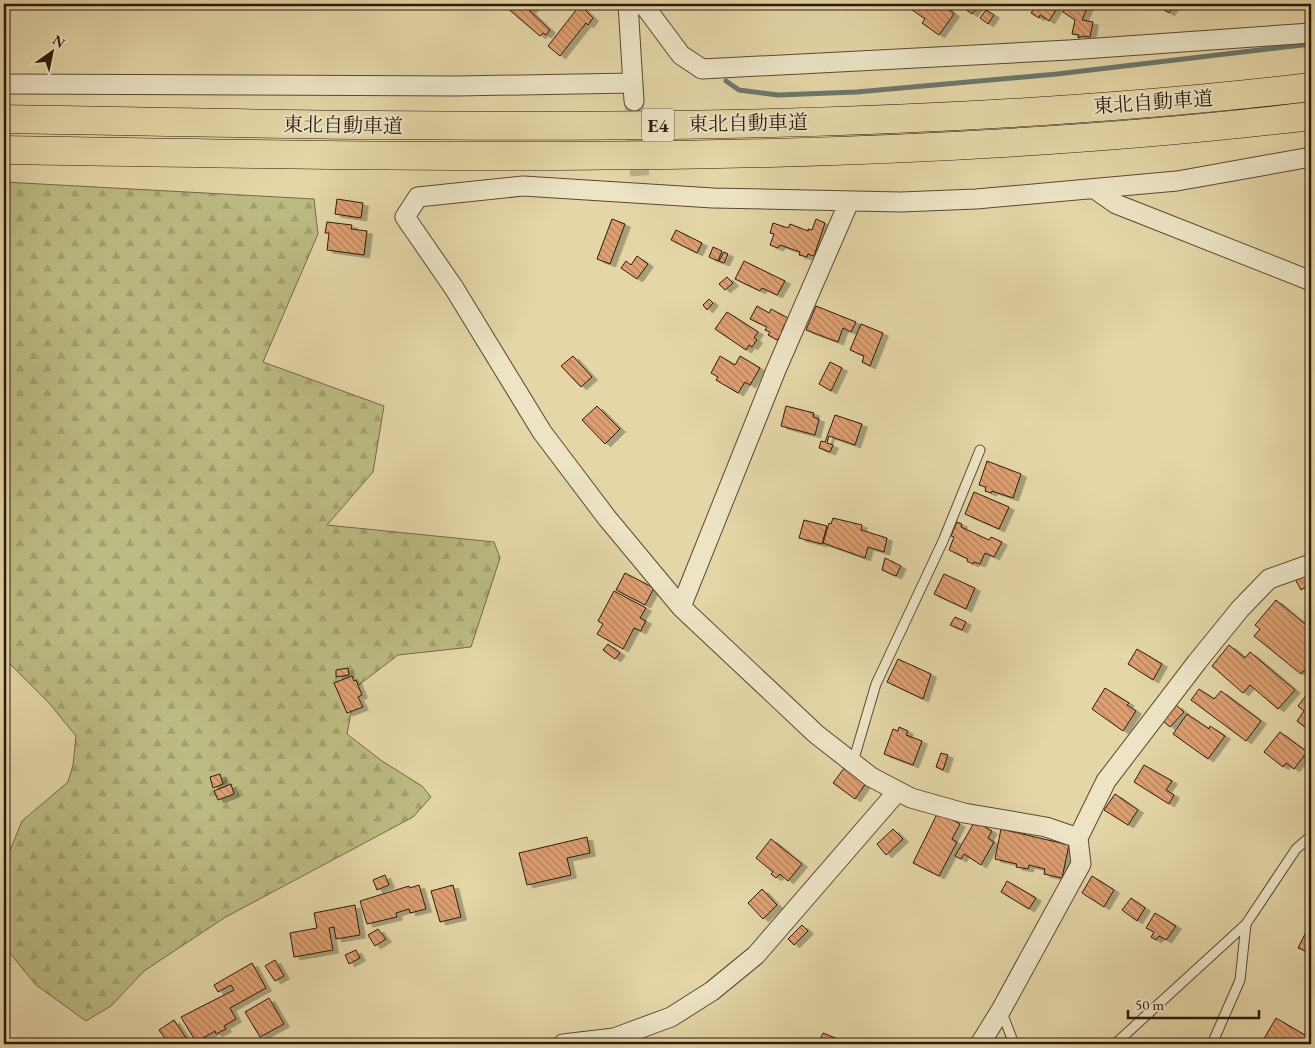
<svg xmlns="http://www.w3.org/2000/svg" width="1315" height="1048" font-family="'EB Garamond','Noto Serif JP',serif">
	<defs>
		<pattern id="forest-firs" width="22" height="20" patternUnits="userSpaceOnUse" patternTransform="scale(1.25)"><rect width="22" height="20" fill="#bcbb82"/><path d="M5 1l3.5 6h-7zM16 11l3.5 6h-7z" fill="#a2a06f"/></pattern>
		<pattern id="building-back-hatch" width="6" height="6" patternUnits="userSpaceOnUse" patternTransform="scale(1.25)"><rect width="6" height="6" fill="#dfa072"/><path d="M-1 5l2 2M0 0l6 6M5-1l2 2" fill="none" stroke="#b5825c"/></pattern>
		<filter id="shadow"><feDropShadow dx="5.5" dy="3" stdDeviation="0" flood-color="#0004"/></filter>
	</defs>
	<rect width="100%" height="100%" fill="#e4d6a7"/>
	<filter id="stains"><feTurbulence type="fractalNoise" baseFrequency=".004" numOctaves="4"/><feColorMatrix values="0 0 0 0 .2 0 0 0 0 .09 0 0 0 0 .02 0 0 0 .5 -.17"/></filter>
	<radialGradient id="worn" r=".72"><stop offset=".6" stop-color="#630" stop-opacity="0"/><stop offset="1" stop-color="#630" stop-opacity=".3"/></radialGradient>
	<path fill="url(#forest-firs)" stroke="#746a47" d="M4,182L314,199L318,234L263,362L384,406L373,472L327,525L494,542L500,558L471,647L398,655L356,687L347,734L382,761L422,786L431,797L413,817L224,918L144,971L111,1006L86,1021L36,985L4,946V865L22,821L68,782L73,765L76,736L50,704L4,658Z"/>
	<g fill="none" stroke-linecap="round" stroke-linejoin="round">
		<path stroke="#6c786d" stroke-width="5" d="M726,81L739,90L778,95L857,92L1057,74L1311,44"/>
	</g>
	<path fill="url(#building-back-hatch)" stroke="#2d190c" filter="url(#shadow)" d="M509,4H530L533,7L530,11L550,30L546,35L543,33L540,36L506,7Z
		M911,4H944L954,14L939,35L922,23L925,19L908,7Z
		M958,4H980L972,14Z
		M1023,4H1060L1049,21L1040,15L1039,18L1031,13L1033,10Z
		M1069,4H1089L1082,20L1093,22L1090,37L1083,36L1078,38L1079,35L1072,34L1075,20L1063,12Z
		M1164,4H1175L1169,13L1161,8Z
		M580,5L593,18L588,25L586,23L560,56L548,46Z
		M986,10L994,15L988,24L980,18Z
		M337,199L363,203L361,218L335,214Z
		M612,219L625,224L610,264L597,259Z
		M816,219L825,223L814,256L808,254L807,257L799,255L800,252L780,245L778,248L770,245L774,234L770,233L773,223L788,228L790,224L808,231V229L812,230Z
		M327,222L352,225L351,229L367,231L364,255L327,250L329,233H325Z
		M676,230L702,243L697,253L671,240Z
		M713,247L722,251L718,261L709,257Z
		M724,252L728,254L724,263L719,261Z
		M637,256L648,264L637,279L621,268L626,261L631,265Z
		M744,261L785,281L777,295L762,288L760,291L735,279Z
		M727,277L733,283L725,290L719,284Z
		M709,299L713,303L707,310L703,305Z
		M757,306L769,313L771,309L788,318L782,330L784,331L777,340L768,335L770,332L765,330L767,327L750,319Z
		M816,306L856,322L851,332L843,328L838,342L806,330Z
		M727,312L758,332L754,338L757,340L752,347L749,345L746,350L715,329Z
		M861,324L883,333L870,366L862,362L864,356L850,350Z
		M573,356L592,377L581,387L561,366Z
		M720,356L735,365L740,356L760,368L750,385L745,382L738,393L716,380L718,377L711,373Z
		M830,362L842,368L831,391L819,384Z
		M597,406L620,429L605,444L582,420Z
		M786,406L814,413L813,417L819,419L815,435L781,426Z
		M835,415L862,424L855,445L829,436L827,443L833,445L830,452L819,448L821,441L825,442Z
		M987,461L1021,474L1013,498L992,491L991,493L985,491L986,487L979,485Z
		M974,492L1009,507L999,529L965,514Z
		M833,518L862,525L861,530L887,538L884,552L868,547L865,558L823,543L829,523L831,524Z
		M804,520L827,526L822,544L799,538Z
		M957,522L962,524L961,527L989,540L991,537L1002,542L994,557L985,553L980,564L974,562L973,564L967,561L968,559L949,550L954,537L951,536Z
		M885,558L901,566L896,576L882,570Z
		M1311,569V583L1301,590L1294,577Z
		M625,573L654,588L645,605L616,590Z
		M944,574L975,588L966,609L934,594Z
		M614,591L646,608L640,618L646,621L642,628L641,631L634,628L623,649L597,634L603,624L598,621Z
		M1276,600L1311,629V662L1301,674L1254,636L1260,629L1255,625Z
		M955,617L966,622L962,630L950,625Z
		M608,644L620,653L615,659L603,650Z
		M1229,645L1245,658L1250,652L1295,690L1278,709L1250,685L1243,693L1212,666Z
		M1137,649L1162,664L1153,680L1128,664Z
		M898,659L931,674L923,699L887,682Z
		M348,668L349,675L336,677V670Z
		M352,676L354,681L356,680L362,695L358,697L363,707L347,713L334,683Z
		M1105,688L1129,703L1127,705L1136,711L1123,731L1092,709Z
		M1199,689L1214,699L1221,691L1261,721L1246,741L1191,700Z
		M1311,689V732L1297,721L1304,711L1298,706Z
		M1176,705L1184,712L1170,727L1163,721Z
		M1187,714L1209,729L1210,726L1225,736L1208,759L1173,734Z
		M899,727L908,731L906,735L922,741L913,765L884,754L893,729L898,731Z
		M1280,732L1307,752L1294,769L1286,763L1283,767L1264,752Z
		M941,753L948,755L943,770L936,767Z
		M1144,765L1172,781L1166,790L1174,795L1169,804L1134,782Z
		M845,767L866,783L855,799L833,783Z
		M220,774L223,784L213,788L210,777Z
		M231,784L234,794L218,800L214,791Z
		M1115,794L1138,810L1128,825L1104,810Z
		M938,812L960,824L952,839L957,842L939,876L913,863Z
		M975,821L992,831L988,838L994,842L981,865L964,854L961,859L955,856Z
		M893,829L903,839L886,855L877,844Z
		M1001,829L1069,845L1062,878L1044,874L1045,869L1029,865L1028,869L1016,867L1017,864L995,859Z
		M587,837L590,853L567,858L571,875L527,885L519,853Z
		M771,839L802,864L788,881L780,874L776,878L771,874L773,872L756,858Z
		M385,875L389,885L377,890L373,880Z
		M1092,876L1114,890L1104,907L1082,893Z
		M1007,881L1036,898L1029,909L1001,892Z
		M419,885L426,909L410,913L409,909L396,913L397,917L367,924L360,901L409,886L410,888Z
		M453,885L461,917L440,922L431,891Z
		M762,889L777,905L763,919L748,903Z
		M1131,898L1145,908L1137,921L1122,910Z
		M355,905L360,935L336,939L334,927L329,928L333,950L294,957L290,933L317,928L314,913Z
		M1155,913L1176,926L1166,940L1159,936L1156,940L1151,937L1154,932L1146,928Z
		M1311,922V957L1306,955L1308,952L1298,948Z
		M802,925L808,931L794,945L788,939Z
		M378,929L386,939L375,946L368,935Z
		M356,950L360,958L349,964L345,955Z
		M275,960L284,976L275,981L265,966Z
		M252,963L266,988L230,1008L236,1019L224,1026L226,1029L216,1034L215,1031L196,1042L181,1017L234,990L231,985L218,992L214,985Z
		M269,998L284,1024L260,1037L245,1012Z
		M1276,1018L1308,1037L1305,1042L1308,1044H1261Z
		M174,1020L190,1044H169L159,1030Z
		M823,1033L838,1039L841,1044H818Z
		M285,1038L290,1044H276Z
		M165,1039L168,1044H153Z"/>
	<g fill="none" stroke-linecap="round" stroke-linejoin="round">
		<path stroke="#bfb088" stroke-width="19" stroke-dasharray="19 9" stroke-linecap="butt" d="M634,101L641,193"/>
		<g stroke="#5b4833" stroke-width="11">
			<path id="service" d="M853,762L876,684L943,541L980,450
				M1001,1010L1014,1044
				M1115,1044L1246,924L1296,849L1311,836
				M1212,1044L1240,980L1246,924"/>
		</g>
		<g stroke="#5b4833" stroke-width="21">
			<path id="minor" d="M628,4L634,101
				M643,4L681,55L702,69L1069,50L1311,33
				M4,84L457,86L633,83
				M1096,190L1116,204L1139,213L1311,281
				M681,607L776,370L849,202
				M1078,838L1046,827L964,813L911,798L871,777L816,734L681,607L607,518L542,432L454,288L405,217L418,197L523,186L713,198L901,202L976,199L1177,181L1311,157
				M563,1044L614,1038L671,1017L712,991L756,955L897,792
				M980,1044L1001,1010L1081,864L1078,838L1106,781L1197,662L1240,609L1269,579L1311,564"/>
		</g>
		<g stroke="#2d190c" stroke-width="29">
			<path id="motorway" d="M4,119C439,127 878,138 1311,87
				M4,150C439,157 878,168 1311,116"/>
		</g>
		<use href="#service" stroke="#ede4c6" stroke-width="9"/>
		<use href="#minor" stroke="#ede4c6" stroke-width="19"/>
		<use href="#motorway" stroke="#e4d6a7" stroke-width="28"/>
	</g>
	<g text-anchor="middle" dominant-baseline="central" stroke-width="4" stroke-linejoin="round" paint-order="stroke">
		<rect fill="#ede4c6" stroke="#675644" stroke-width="1" x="642" y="108.5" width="32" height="33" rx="4"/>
		<g font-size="19" font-weight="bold" fill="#2d190c">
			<text x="658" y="125">E4</text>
		</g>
		<g font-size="20" fill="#2d190c" stroke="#ede4c6">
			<text transform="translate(1153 102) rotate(-4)">東北自動車道</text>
			<text transform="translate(748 123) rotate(-1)">東北自動車道</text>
			<text transform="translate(343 125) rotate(1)">東北自動車道</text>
		</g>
	</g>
	<rect width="1315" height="1048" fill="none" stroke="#e4d6a7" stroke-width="20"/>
	<rect x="5" y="5" width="1305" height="1038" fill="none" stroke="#2d190c" stroke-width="2.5"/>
	<rect x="10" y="10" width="1295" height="1028" fill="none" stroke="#2d190c"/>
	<g transform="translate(52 52) rotate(33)" stroke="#ede4c6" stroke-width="4" paint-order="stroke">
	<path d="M0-4L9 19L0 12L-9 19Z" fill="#2d190c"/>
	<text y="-8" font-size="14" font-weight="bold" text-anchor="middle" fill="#2d190c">N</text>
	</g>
	<path d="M1128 1010v8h131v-8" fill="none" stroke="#2d190c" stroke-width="2.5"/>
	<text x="1135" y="1010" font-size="15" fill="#2d190c" stroke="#ede4c6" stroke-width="4" paint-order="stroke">50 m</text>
	<rect width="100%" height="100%" filter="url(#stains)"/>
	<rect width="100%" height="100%" fill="url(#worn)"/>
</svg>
